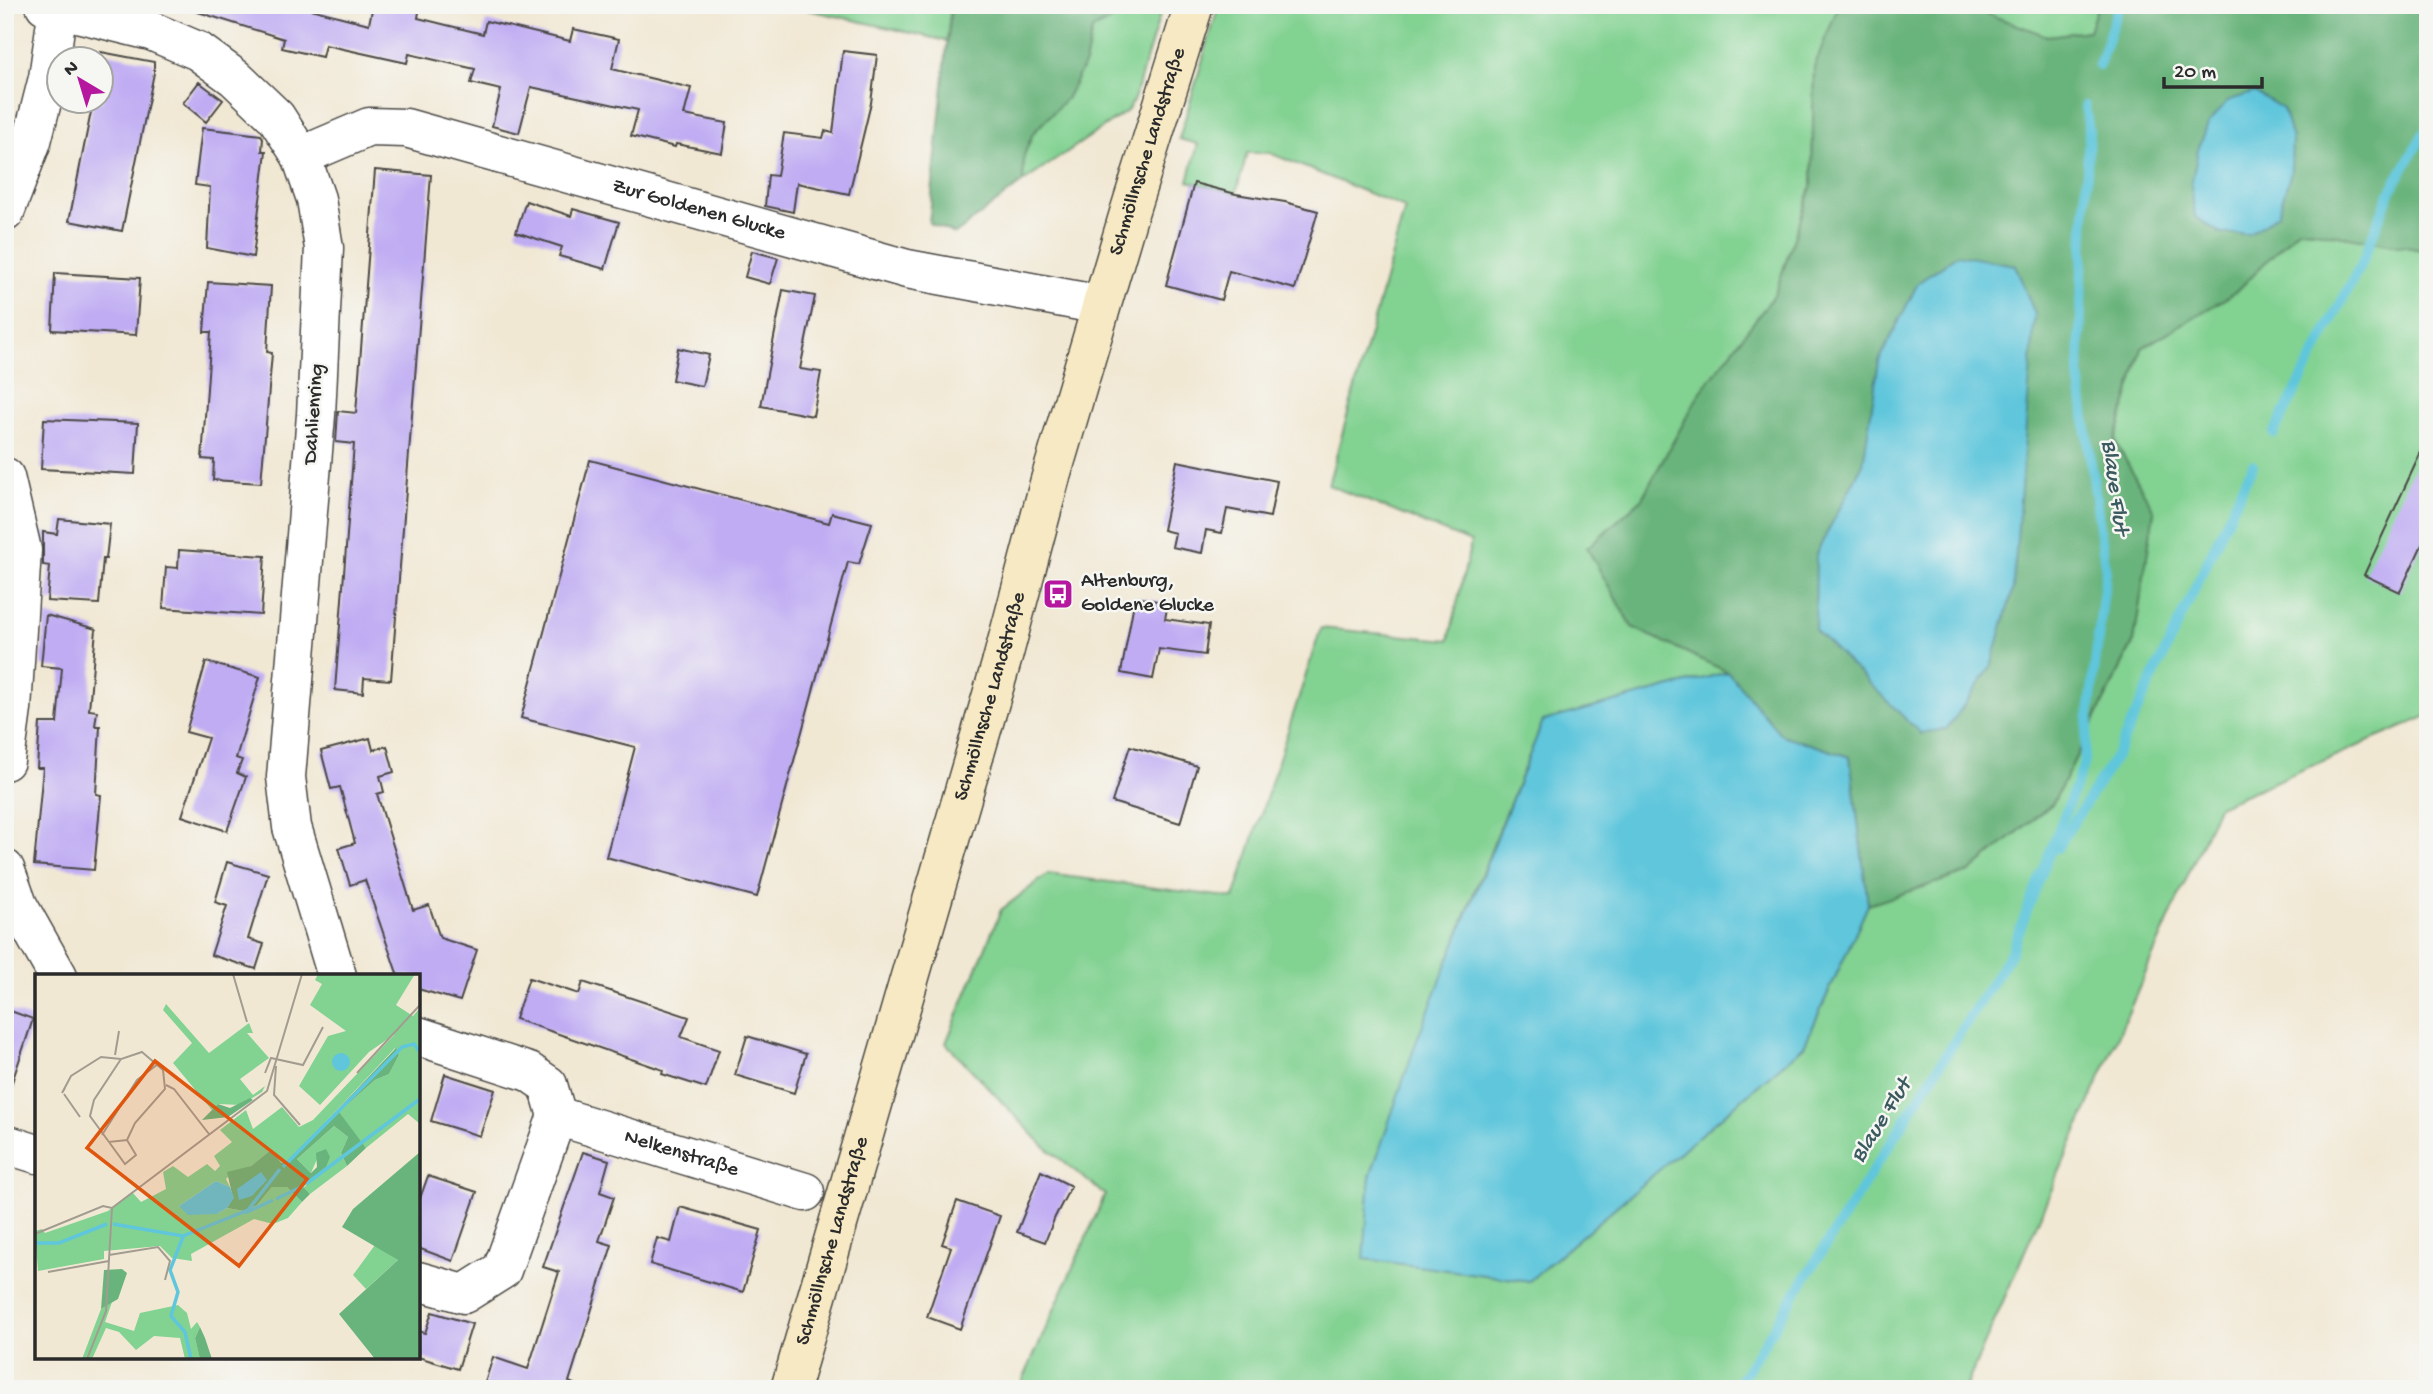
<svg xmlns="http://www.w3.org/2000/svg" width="2433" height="1394" font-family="'Gochi Hand',sans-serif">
	<rect width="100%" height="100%" fill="#f6f6f2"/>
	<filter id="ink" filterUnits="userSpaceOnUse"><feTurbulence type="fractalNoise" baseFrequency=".0143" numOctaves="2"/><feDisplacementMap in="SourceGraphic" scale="14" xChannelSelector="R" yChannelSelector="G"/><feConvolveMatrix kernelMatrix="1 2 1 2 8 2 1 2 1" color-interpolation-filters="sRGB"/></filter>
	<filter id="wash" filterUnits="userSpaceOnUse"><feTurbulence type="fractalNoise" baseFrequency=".00686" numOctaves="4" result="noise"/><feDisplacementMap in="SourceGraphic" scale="28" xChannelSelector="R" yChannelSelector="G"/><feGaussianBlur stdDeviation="1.57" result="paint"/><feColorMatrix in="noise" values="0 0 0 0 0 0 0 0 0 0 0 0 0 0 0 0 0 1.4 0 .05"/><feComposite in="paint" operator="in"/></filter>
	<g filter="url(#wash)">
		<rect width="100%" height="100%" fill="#f1e8d4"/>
		<path fill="#82d292" stroke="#567e5e" stroke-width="2" d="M787,5H951L947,41Z
			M1141,5H1163L1134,99L1127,111L1023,182L1024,155L1033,133L1066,99L1085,63L1092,30Z
			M1219,5H1839L1814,67L1812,185L1775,294L1700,393L1641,500L1587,548L1632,627L1728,672L1543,721L1473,895L1370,1177L1365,1259L1529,1281L1804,1046L1868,905L1969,872L2053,803L2134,642L2154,511L2115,442L2142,348L2236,292L2299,228L2428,251V716L2218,806L1965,1389H1019L1105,1195L1043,1145L946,1043L1001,910L1048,874L1234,898L1321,628L1449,640L1471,542L1328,485L1405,208L1270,153H1247L1236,194L1188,181L1198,144L1179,139Z
			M1963,5H2098L2089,31L2047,36Z"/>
		<path fill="#69b47c" stroke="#4a7054" stroke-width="2" fill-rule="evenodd" d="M951,5H1141L1092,30L1085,63L1066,99L1033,133L1024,155L1023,182L955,234L929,223Z
			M1839,5H1963L2047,36L2089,31L2098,5H2428V251L2299,228L2236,292L2142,348L2115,441L2154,511L2134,641L2053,803L1969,872L1868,905L1850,757L1781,735L1728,672L1632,627L1587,548L1641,500L1700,393L1775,294L1812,185L1814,67ZM1957,255L1920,733L1816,554L1863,464L1879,361L1918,283Z"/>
		<path fill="#5fc6dc" stroke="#457884" stroke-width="2" d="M2255,92L2283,109L2292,139L2291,172L2278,214L2250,234H2222L2195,217L2191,185L2198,150L2208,124L2227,101Z
			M1957,255L2015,265L2035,314L2013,589L1991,667L1947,729L1920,733L1815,630L1816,554L1863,464L1879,361L1918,283Z
			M1728,672L1781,735L1850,757L1868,905L1804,1046L1529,1281L1364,1259L1370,1177L1418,1037L1543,721Z"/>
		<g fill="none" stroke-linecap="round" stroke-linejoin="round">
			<path stroke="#5fc6dc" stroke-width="10" d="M2099,65L2119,5
				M2274,433L2363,260L2390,192L2428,126
				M2057,848L2116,756L2253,465
				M1735,1389L2011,952L2083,767L2106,571L2079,376L2082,271L2089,131L2085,106"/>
		</g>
		<g id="blocks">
			<path fill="#bfacf3" d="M196,5H295L369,24L373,5H420L418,18L483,34L486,21L570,41L573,29L619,39L612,69L691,88L684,115L727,123L722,153L676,144L675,147L631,136L638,110L531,87L519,133L492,126L501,90L471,83L475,69L409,54L407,63L325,45L322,57L282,48L284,39L195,11Z
				M843,51L877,55L871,103L849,194L797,183L793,212L765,206L768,175L777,176L784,133L823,138L825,131L833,133Z
				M101,52L154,62V73L122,231L69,221L93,102H102Z
				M199,82L223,100L206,122L183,103Z
				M202,128L261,135L263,138L262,151H266L253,257L207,248L210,187L195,185Z
				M375,170L431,175L391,680L364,678L363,693L335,690L354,444L336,442L338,411L356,413Z
				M1194,183L1236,194L1285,202L1318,211L1295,289L1229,271L1221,300L1166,285Z
				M526,201L571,216L573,209L619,222L605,269L559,256L562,247L516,232Z
				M752,251L778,258L770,284L745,277Z
				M55,273L140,278L136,335L52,330Z
				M208,282L271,286L267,352L272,353L261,483L213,480L214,460L202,459L211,332H204Z
				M783,290L815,296L800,369L821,372L813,416L761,406Z
				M678,348L709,355L702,386L672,380Z
				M44,419L138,423L135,474L41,469Z
				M2428,437V532L2400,592L2364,575Z
				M590,460L829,523L832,513L872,523L859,564L848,562L757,897L606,857L635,747L521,718Z
				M1177,461L1277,481L1270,517L1227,509L1222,533L1206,530L1202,553L1172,547L1175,533L1163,530Z
				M59,519L110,524L106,559H103L99,604L47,601L50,566L43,565V532L57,534Z
				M179,550L265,556L261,615L163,608L166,567L178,568Z
				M1135,597L1168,603L1165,619L1209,625L1205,655L1159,649L1153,679L1121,673Z
				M46,615L96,629L89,710L97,711L95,726H100L96,794L101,795L94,870L34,865L43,768H37L40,723H57L62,668L41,666Z
				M206,662L260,677L236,758L242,760L237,773L246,777L227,831L182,816L208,738L186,732Z
				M370,738L373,750L387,746L394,772L380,776L384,792L377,794L413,910L429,905L440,938L477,950L460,1001L418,989V976H398L365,880L350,885L339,848L355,843L340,787L331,789L321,751Z
				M1130,746L1197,766L1180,823L1112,802Z
				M227,862L268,874L248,939L264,944L256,969L211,955L227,906L215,902Z
				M529,978L579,994L583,982L689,1017L681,1037L719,1050L706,1088L662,1074L663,1070L515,1019Z
				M5,1009L33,1019L10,1088L5,1087Z
				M747,1036L806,1054L794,1093L735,1075Z
				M445,1074L495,1090L480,1136L431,1121Z
				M583,1152L609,1160L600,1192L614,1197L599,1241L612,1245L569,1382L574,1384L573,1389H483L493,1357L528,1369L559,1272L543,1267Z
				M1041,1171L1071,1186L1055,1217L1045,1242L1017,1232Z
				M428,1176L477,1192L453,1261L418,1248V1204Z
				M957,1201L1000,1216L960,1329L927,1317L951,1247L942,1244Z
				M680,1207L761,1230L743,1292L650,1264L657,1238L671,1242Z
				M432,1312L472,1324L458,1369L418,1357V1331L425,1333Z"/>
		</g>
	</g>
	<g filter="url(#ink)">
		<use href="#blocks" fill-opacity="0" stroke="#494744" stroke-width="2"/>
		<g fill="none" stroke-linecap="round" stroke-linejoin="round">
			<g stroke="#494744" stroke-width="41">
				<g id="street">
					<path d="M45,5L151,31L198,51L235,78L276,117L301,156L316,199L324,248L316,415L286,777L292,827L337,976"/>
					<path id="s1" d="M301,156L369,127L406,128L907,269L1101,305"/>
					<path d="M5,212L32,141L48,78L58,7"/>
					<path d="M5,477L22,550L12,709L5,761"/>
					<path d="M5,869L18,905L58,976"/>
					<path d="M418,1036L529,1072L548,1085L557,1116L502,1270L464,1294L418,1281"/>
					<path id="s2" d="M557,1116L805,1192"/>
					<path d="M5,1144L37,1154"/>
				</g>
			</g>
			<g stroke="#494744" stroke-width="41">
				<g id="secondary">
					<path id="s3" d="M790,1389L1003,657L1050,480L1129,213L1194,5"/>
				</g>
			</g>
			<use href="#street" stroke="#fff" stroke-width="38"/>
			<use href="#secondary" stroke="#f6e9c3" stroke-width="38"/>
		</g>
	</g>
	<defs>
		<g id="bus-square" transform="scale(1.575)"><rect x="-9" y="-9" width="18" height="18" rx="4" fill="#b5179e" stroke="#f6f6f2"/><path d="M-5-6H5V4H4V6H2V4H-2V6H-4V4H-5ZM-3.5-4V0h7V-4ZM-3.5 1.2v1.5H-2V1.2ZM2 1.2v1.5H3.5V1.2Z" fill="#fff"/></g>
	</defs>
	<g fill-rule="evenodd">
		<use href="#bus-square" x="1058" y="594"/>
	</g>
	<g text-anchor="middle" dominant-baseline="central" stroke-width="5" stroke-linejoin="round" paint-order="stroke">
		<g font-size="21" fill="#2b2b2b" stroke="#f6f6f2">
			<text stroke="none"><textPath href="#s3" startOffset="1288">Schmöllnsche Landstraße</textPath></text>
			<text stroke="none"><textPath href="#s1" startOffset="415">Zur Goldenen Glucke</textPath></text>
			<text transform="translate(315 414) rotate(-86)">Dahlienring</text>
			<text stroke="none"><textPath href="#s3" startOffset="721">Schmöllnsche Landstraße</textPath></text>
			<text stroke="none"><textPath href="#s2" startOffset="130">Nelkenstraße</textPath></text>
			<text stroke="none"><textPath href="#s3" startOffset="154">Schmöllnsche Landstraße</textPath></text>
		</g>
		<g font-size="21" fill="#2b2b2b" stroke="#f6f6f2" text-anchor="start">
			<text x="1081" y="582">Altenburg,<tspan x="1081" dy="24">Goldene Glucke</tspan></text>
		</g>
		<g font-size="23" font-style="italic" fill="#3b5a60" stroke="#f6f6f2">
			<text transform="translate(2114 487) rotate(82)">Blaue Flut</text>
			<text transform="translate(1882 1121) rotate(-58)">Blaue Flut</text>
		</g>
	</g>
	<g transform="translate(35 974)">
		<rect width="385" height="385" fill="#f1e8d4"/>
		<path d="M283,0H380L361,31L378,42L385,34V150L373,140L331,174L305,143L304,138L340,106L354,100L364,81L360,74L253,188L246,189L237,175L216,192L198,198L191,205L195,213L181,207L144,232L182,240L192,234L209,237L222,231L237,213H252L267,228L253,244L238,250L219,245L156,280L157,287L137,284L125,272L69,277V285L3,297L0,257L7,255L10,259L73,237L97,218L106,228L131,215L128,198L138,192L153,203L172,190L180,197L185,192L179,182L197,168L185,156L211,136L218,155L247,133L264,153L278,146L360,60L334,78L285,131L264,112L293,62L311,57L275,31L287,10L280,6ZM131,30L174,79L214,49L218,59H212L234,84L205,105L218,121L230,112L227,118L206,131L183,130L177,136L138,89L157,69L128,36ZM299,152L313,163L306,179L312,192L275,220L268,214L284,200L282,185L276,199L262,185ZM340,271L363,286L331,315L318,301ZM77,328L70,348L99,357L105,339L143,331L152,339L156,355L162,348L165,353L160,364L165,384L150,385L145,364L119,362L101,376L84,358L71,354L57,385H47L66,335Z" fill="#82d292"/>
		<path d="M361,74L364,81L354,100L340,106L304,138L331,174L312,192L306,179L313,163L299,152L262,185L276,199L282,193L281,179L291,175L295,183L291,193L268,213L275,220L267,228L252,213H237L222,231L209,237L192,234L198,224L192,198L216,192L237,175L246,189L253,188ZM215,124L218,126L193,143L167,146L183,130L195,134ZM385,178V385H340L304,340L363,286L307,253L318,235ZM87,295L92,299L83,325L66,335L69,296ZM165,353L170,364L177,385H165L160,364Z" fill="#69b47c"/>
		<path d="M297 88a9 9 0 1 1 18 0a9 9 0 1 1-18 0ZM226,198L232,206L217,222L204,226L202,215ZM181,207L195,213L199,224L192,234L182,240L153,241L144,232Z" fill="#5fc6dc"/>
		<path fill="none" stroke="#5fc6dc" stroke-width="3.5" d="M248,193L367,73L379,70L385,78M271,210L385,125M241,225L268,212M210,239L238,226M78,250L148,262L213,236L245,195M148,263L135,296L143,318L136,342L150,358L156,385M0,269H24L72,250"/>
		<path fill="none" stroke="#a29c90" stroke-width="2" d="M198,0L212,48M107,78L128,96L130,115L100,149L92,166L74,168L55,142L59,126L86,85ZM80,81L84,57M241,92L239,121L265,151M230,99L236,84L268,91L288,53M322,99L385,31M131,111L139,115L174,160M30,114L27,119L36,102L66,83L86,85M29,120L45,143M67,161L102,106L123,90M74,168L90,190L101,181L92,166M0,260L68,232L77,234M74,281L123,273L135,287L130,306M13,298L74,287M52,385L71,337L77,234L232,117L267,0"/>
		<path fill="#df570e" fill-opacity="0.15" stroke="#df570e" stroke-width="3.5" d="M120,87L272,205L204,292L52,174Z"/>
		<rect width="385" height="385" fill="none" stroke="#2b2b2b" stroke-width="3.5"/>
	</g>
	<rect width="2433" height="1394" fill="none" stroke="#f6f6f2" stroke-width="28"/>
	<g transform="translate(80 80) rotate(322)"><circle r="33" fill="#f6f6f2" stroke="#a5a5a2" stroke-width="2"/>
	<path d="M0-5L12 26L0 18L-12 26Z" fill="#b5179e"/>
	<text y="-10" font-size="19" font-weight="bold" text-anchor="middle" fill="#2b2b2b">N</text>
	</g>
	<path d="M2164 77v10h98v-10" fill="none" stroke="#2b2b2b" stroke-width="3.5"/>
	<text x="2174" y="77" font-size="21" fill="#2b2b2b" stroke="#f6f6f2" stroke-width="5" paint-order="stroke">20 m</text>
</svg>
